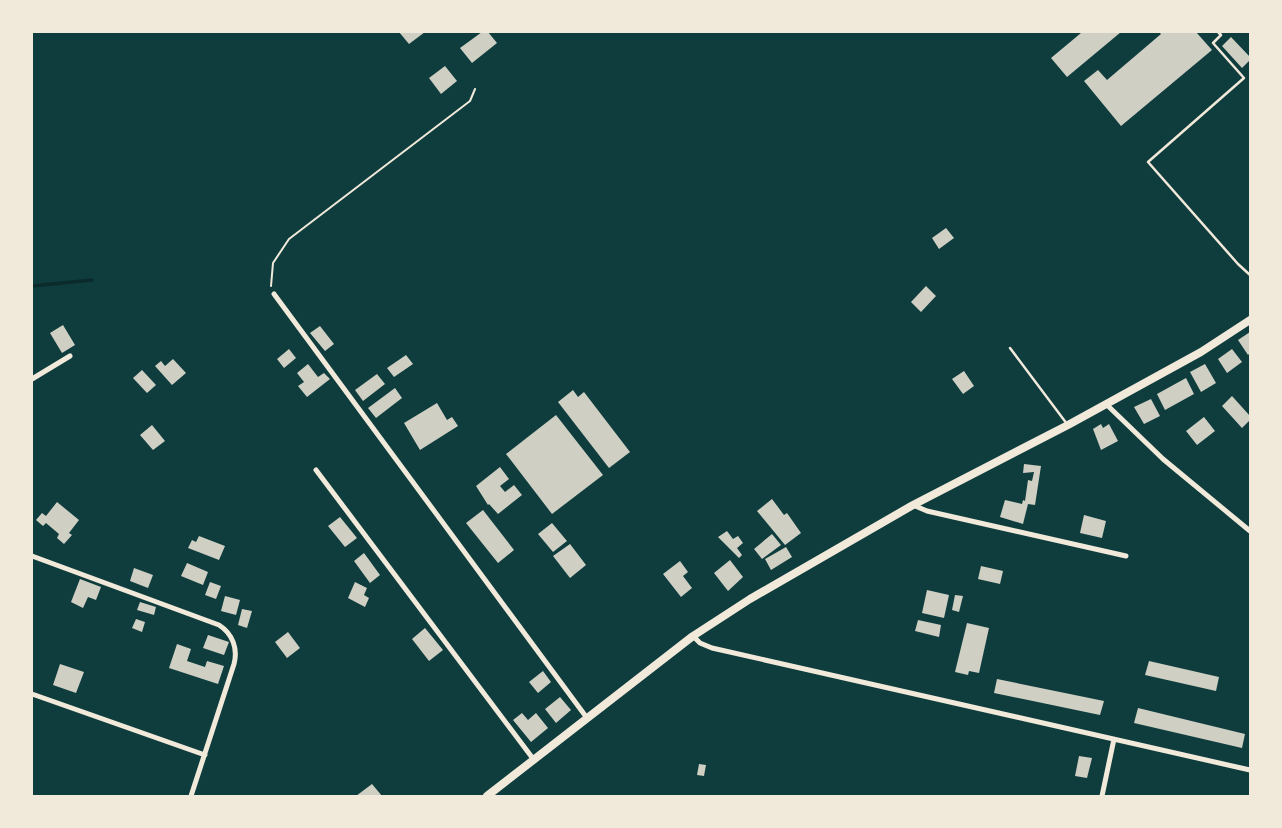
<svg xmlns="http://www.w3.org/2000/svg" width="1282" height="828" font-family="Quicksand,sans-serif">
	<rect width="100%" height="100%" fill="#0f3d3e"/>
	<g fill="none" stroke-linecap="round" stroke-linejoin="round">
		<path stroke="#0a2a2b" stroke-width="3.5" d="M32,286L92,280"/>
	</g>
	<path fill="#cfcfc3" d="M399,32H425L409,44Z
		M482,32H488L497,43L472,63L460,48Z
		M1080,32H1121L1067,77L1051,58L1081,33Z
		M1159,32H1196L1212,50L1121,126L1084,81L1098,70L1107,80L1161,34Z
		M1231,37L1250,57V60L1242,68L1222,46Z
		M445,66L457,81L441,94L429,78Z
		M946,228L954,238L939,249L932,238Z
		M926,286L936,296L921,312L911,302Z
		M63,325L75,345L62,353L50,333Z
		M320,326L334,344L325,351L310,333Z
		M1250,332V353L1248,355L1238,340Z
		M289,349L296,358L284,368L277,359Z
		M1232,349L1242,362L1227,373L1218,359Z
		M406,355L413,364L394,377L387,368Z
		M173,359L186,373L172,385L155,366L161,361L165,366Z
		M308,364L318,377L324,373L330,379L307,397L298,386L304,382L297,373Z
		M1205,364L1216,383L1201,392L1190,372Z
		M142,370L156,385L147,393L133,378Z
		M964,371L974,386L963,394L952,379Z
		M377,374L385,384L363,401L355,390Z
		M1186,378L1194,394L1165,410L1157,394Z
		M395,388L402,398L376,418L368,408Z
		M573,390L578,397L584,392L630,452L609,468L558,402Z
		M1232,396L1250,416V420L1242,428L1222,406Z
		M1151,399L1160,416L1144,424L1134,407Z
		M437,403L447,420L452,417L458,426L420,450L404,423Z
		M556,415L603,475L552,514L506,454Z
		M1204,417L1215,431L1197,445L1186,431Z
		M1101,424L1103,428L1109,424L1118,441L1101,450L1093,429Z
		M152,425L165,441L153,450L140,435Z
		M1024,464L1041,466L1035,505L1028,504L1023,524L1000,517L1005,500L1022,504L1023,500L1025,501L1028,480L1032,481L1034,472L1023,473Z
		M500,467L509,479L500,486L505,492L514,485L522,495L498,514L489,504L488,505L476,486Z
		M772,499L784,515L787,513L801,533L785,545L757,511Z
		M57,502L79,520L69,533L72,535L64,544L57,538L59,534L46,523L43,526L36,520L42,513L46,516Z
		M483,510L514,550L498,563L466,523Z
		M1084,515L1106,521L1102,538L1080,533Z
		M340,517L357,538L345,547L328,526Z
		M552,523L567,541L553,552L538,534Z
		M727,531L733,539L738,536L743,543L737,548L742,555L739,558L718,537Z
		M772,534L781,545L762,559L754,549Z
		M199,536L225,546L219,560L188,548L192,540L196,542Z
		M570,544L586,565L570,578L553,556Z
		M786,547L792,557L771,570L765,559Z
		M364,553L380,575L370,583L354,561Z
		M730,560L743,577L728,591L714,573Z
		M680,561L688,572L683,576L692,588L681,597L663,574Z
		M187,563L208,572L203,585L181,576Z
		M981,566L1003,571L1000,584L978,579Z
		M134,568L153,575L148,588L130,581Z
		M80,579L101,587L96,600L88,597L83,608L71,602Z
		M210,582L221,586L216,599L205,595Z
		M355,582L367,588L364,595L369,598L365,607L348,598Z
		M927,590L949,595L944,618L922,613Z
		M955,595L963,596L959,612L952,610Z
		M225,596L240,600L236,615L221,611Z
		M140,602L156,607L154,615L137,610Z
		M242,609L252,611L247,628L238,625Z
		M136,619L145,622L142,632L132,628Z
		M918,620L941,625L939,637L915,631Z
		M967,623L989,628L979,673L969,671L968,675L955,672Z
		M425,628L443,650L429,661L412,639Z
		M288,632L300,648L287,658L275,642Z
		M208,635L229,642L224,655L203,648Z
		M177,644L191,649L187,661L205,667L207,661L224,666L218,684L169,668Z
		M1149,661L1219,677L1216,691L1145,675Z
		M60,664L84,672L76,693L53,685Z
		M543,671L551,682L538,693L529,682Z
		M997,679L1104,701L1100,715L994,693Z
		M560,697L571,710L556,723L545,709Z
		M1138,708L1245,734L1242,748L1134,723Z
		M522,713L528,720L536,713L548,728L531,742L513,720Z
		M1079,756L1092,758L1087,778L1075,776Z
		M699,764L706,765L704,776L697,775Z
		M372,784L382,796H356Z"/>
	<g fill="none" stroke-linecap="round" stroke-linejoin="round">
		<path stroke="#f1e9da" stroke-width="2" d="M271,286L273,263L289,239L470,101L475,89"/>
		<path stroke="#f1e9da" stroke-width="2.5" d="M1218,32L1221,35L1213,43L1244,78L1148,162L1238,264L1250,275
			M1010,348L1067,424"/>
		<path stroke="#f1e9da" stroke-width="5" d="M274,294L587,718
			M32,379L70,356
			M1106,404L1163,459L1250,531
			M316,470L534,760
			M913,505L927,511L1126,556
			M32,556L219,625C233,634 238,649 234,664L191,796
			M693,636L700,643L712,648L1250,770
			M32,694L205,755
			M1102,796L1114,739"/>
		<path stroke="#f1e9da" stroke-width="8" d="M487,796L693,636L750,599L913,505L1068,425L1201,352L1250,320"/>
	</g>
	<rect width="1282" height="828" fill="none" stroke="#f1e9da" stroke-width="66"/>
</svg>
